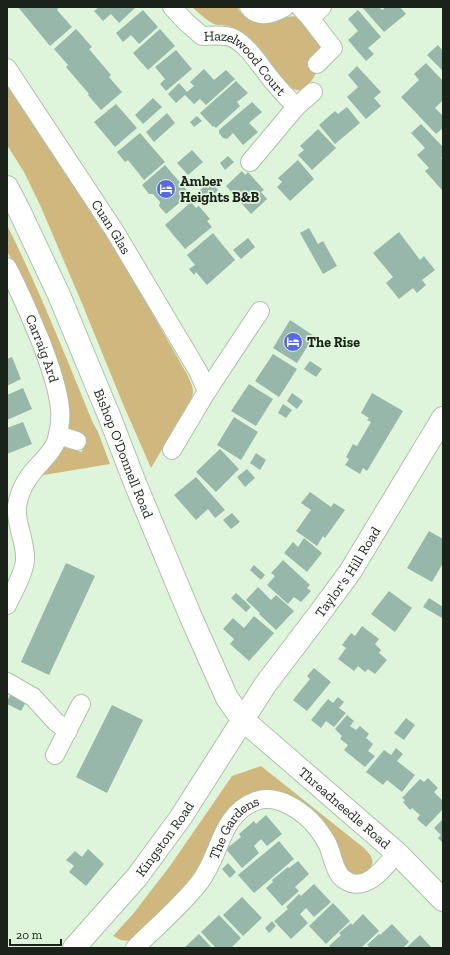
<svg xmlns="http://www.w3.org/2000/svg" width="450" height="955" font-family="'Zilla Slab',serif">
	<rect width="100%" height="100%" fill="#dff5db"/>
	<path fill="#d0b77e" d="M192,7H237C247,23 261,27 279,20C286,18 292,14 300,18L325,51C321,62 311,93 296,90C285,88 271,61 263,52C255,44 240,29 229,26C224,25 219,26 214,24C206,20 199,13 192,7Z
		M7,84L121,259L188,376C192,386 195,389 191,400L151,468L123,404L81,301L40,205L24,172L7,145Z
		M7,225C39,289 66,357 93,423L98,432L110,464L38,476L63,447L82,452L85,435L71,432L66,429L22,281L7,251Z
		M261,766L364,848C378,862 373,866 361,877L347,873L336,850L262,792L196,877L134,939C124,942 122,941 113,936L133,914L170,866L232,776Z"/>
	<path fill="#96b7a9" d="M18,7H57L58,8L57,10L72,27L50,46Z
		M99,7H136L119,23L111,14L103,21L94,11Z
		M362,7H379L382,10L386,7H400L406,14L384,32Z
		M143,10L158,27L139,44L131,35L123,42L116,33Z
		M358,10L381,37L368,48L374,54L366,61L348,40L358,31L348,19Z
		M76,29L92,47L89,49L111,75L109,77L122,92L101,110L88,95L89,94L66,67L68,65L54,49Z
		M160,29L175,46L148,70L133,53Z
		M438,45L443,51V69L442,70L427,55Z
		M176,50L192,69L166,91L160,84L165,79L155,67Z
		M426,63L443,81V100L435,108L443,116V128L436,134L401,97L419,80L414,74Z
		M357,66L381,92L374,98L381,106L366,119L347,97L358,87L348,75Z
		M204,69L214,80L226,70L235,79L206,105L200,99L194,104L185,95L176,103L168,94L179,83L187,92L194,86L190,82Z
		M236,81L248,93L237,102L240,106L216,128L214,126L213,127L200,113Z
		M153,98L162,107L143,124L135,115Z
		M252,102L262,112L249,123L258,132L243,145L233,133L227,139L223,138L219,133V130Z
		M116,104L137,128L115,147L94,122Z
		M347,107L360,123L335,144L319,125L335,111L338,114Z
		M167,113L175,123L154,142L146,132Z
		M197,116L202,121L194,127L190,122Z
		M421,124L443,147V156L441,158L443,160V189L442,190L425,171L429,168L417,155L425,148L411,133Z
		M318,129L336,148L312,170L298,155L304,150L300,146Z
		M140,133L165,162L144,180L128,160L125,162L117,152Z
		M192,150L203,162L188,175L177,163Z
		M228,156L234,162L225,170L220,163Z
		M298,160L314,179L290,201L277,187L282,182L278,178Z
		M165,165L190,194L166,214L159,206L160,202L153,194H149L142,185Z
		M242,171L245,175L248,172L264,190L261,192L267,199L251,214L226,186Z
		M210,181L218,190L208,200L199,191Z
		M191,202L196,208L199,206L210,219L207,221L212,227L185,249L165,225Z
		M309,228L318,244L323,241L337,266L323,274L300,233Z
		M399,232L420,260L424,256L435,270L422,280L426,285L417,293L413,288L399,299L386,283L393,277L373,253Z
		M213,233L235,260L207,285L196,272L194,275L189,269L195,265L187,255Z
		M248,238L255,247L241,259L233,250Z
		M290,320L314,336L297,363L273,348Z
		M273,354L297,369L279,397L255,381Z
		M12,357L21,379L7,386V359Z
		M310,361L322,369L316,377L304,369Z
		M249,384L273,399L256,426L231,411Z
		M23,388L32,409L7,420V395Z
		M292,393L303,401L297,409L287,401Z
		M372,393L403,411L367,471L363,468L360,474L345,465L349,459L346,457L353,444L357,446L371,422L367,420L369,418L361,413Z
		M283,404L292,410L286,418L278,413Z
		M234,417L258,432L241,460L217,445Z
		M23,422L32,444L7,454V428Z
		M220,449L239,469L216,492L196,472Z
		M256,453L266,460L260,470L250,463Z
		M247,469L255,478L245,487L237,477Z
		M196,477L225,510L215,518L208,509L196,520L174,495Z
		M310,492L331,507L334,503L345,510L325,538L323,536L317,546L296,531L311,510L301,503Z
		M232,513L240,522L231,529L223,520Z
		M429,531L443,539V563L432,582L407,568Z
		M304,538L322,553L307,572L284,553L293,542L298,547Z
		M283,560L310,585L307,588L311,591L301,602L294,597L288,604L267,585L275,576L271,573Z
		M66,563L95,576L49,675L21,662Z
		M254,565L265,575L261,580L250,570Z
		M258,587L271,600L276,595L294,611L276,630L259,614L260,613L246,600Z
		M389,591L412,608L395,632L371,614Z
		M236,593L251,607L246,612L231,598Z
		M429,598L443,607V616L442,618L423,607Z
		M254,616L274,633L249,661L230,644L234,639L223,629L233,618L244,628Z
		M362,626L379,639L375,644L381,650L379,653L387,660L375,674L368,669L365,672L358,666L354,671L338,659L346,648L342,645L351,633L355,636Z
		M314,668L331,682L307,711L293,700L310,679L307,676Z
		M11,694L26,702L21,711L7,704V701Z
		M338,697L344,702L339,708L346,713L334,727L326,721L321,728L311,720L328,699L333,703Z
		M112,705L143,720L107,793L76,777Z
		M347,715L354,721L350,726L356,730L360,726L369,734L366,738L373,744L368,751L375,756L365,767L344,750L348,745L340,739L342,736L335,729Z
		M406,718L415,725L404,740L394,733Z
		M396,748L403,754L397,761L415,775L402,792L387,780L383,785L366,772L384,750L391,755Z
		M428,778L438,788L434,792L443,801V809L426,827L417,819L420,815L412,808L410,810L403,802L405,800L402,798L420,779L424,782Z
		M266,815L282,834L267,846L261,839L254,846L259,853L242,868L226,849L241,837L239,834L254,821L256,824Z
		M443,819V843L438,838L441,835L434,828Z
		M279,841L294,859L254,893L238,875Z
		M88,849L104,864L86,886L69,872L74,866L66,860L75,851L82,857Z
		M298,861L309,874L295,887L299,891L282,906L266,888L273,882L272,880L288,867L289,868Z
		M228,863L236,872L230,878L222,869Z
		M314,884L331,902L314,917L306,908L300,914L308,923L291,939L274,921L288,909L286,907L299,894L301,896Z
		M242,897L262,918L243,936L223,915Z
		M333,903L350,921L326,944L309,926Z
		M363,914L379,931L361,948H331L329,946L341,935L339,933L351,923L352,925Z
		M219,915L241,938L231,948H216L201,932Z
		M272,921L276,926L269,933L265,928Z
		M392,924L409,942L403,948H367L369,946L367,945L379,934L380,935Z
		M199,934L212,948H184Z
		M420,935L432,948H406Z"/>
	<g fill="none" stroke-linecap="round" stroke-linejoin="round">
		<g stroke="#acc1a8" stroke-width="20">
			<g id="street">
				<path id="s1" d="M172,7L186,22L202,36C211,36 224,34 233,38C249,46 260,66 271,79C279,89 288,98 296,107"/>
				<path d="M249,7C259,19 273,14 285,7"/>
				<path d="M300,7L310,18L333,48L317,64"/>
				<path d="M310,18L322,7"/>
				<path id="s2" d="M7,68L114,230L198,371L207,391"/>
				<path d="M250,162L296,107L313,92"/>
				<path id="s3" d="M7,267C21,293 32,320 43,347C50,367 58,388 60,409C61,419 59,432 56,442C52,452 43,460 36,468C27,478 19,492 17,506C15,524 26,541 25,560C24,574 13,592 7,605"/>
				<path d="M58,435L77,441"/>
				<path d="M172,450L207,391L260,311"/>
				<path d="M7,682L33,697L56,722L68,731"/>
				<path d="M55,755L81,704"/>
				<path id="s4" d="M135,948C156,927 180,907 199,883C221,856 219,815 256,801C267,797 279,800 289,805C305,813 318,827 327,843C332,853 333,865 339,874C342,879 346,881 351,883C371,888 385,866 397,853"/>
			</g>
		</g>
		<g stroke="#acc1a8" stroke-width="24">
			<g id="secondary">
				<path id="s5" d="M7,187L19,210L59,295L110,418L135,483L190,615L227,698L242,719L397,853L443,900"/>
				<path id="s6" d="M74,948L137,877L181,817L265,685L319,614L350,572L443,418"/>
			</g>
		</g>
		<use href="#street" stroke="#fff" stroke-width="18"/>
		<use href="#secondary" stroke="#fff" stroke-width="22"/>
	</g>
	<defs>
		<g id="hotel-disc" transform="scale(1)"><circle r="9.5" fill="#5a69e0" stroke="#dff5db"/><path d="M-6-4.5h1.5V1H6V5H4.5V3h-9V5H-6ZM-4 0a1.8 1.8 0 1 1 3.6 0ZM.5 0V-2.5h3Q6-2.5 6 0Z" fill="#fff"/></g>
	</defs>
	<g fill-rule="evenodd">
		<use href="#hotel-disc" x="166" y="189"/>
		<use href="#hotel-disc" x="293" y="342"/>
	</g>
	<g text-anchor="middle" dominant-baseline="central" stroke-width="3.5" stroke-linejoin="round" paint-order="stroke">
		<g font-size="14" fill="#1a2219" stroke="#dff5db">
			<text stroke="none"><textPath href="#s1" startOffset="96">Hazelwood Court</textPath></text>
			<text stroke="none"><textPath href="#s2" startOffset="190">Cuan Glas</textPath></text>
			<text stroke="none"><textPath href="#s3" startOffset="89">Carraig Ard</textPath></text>
			<text stroke="none"><textPath href="#s5" startOffset="291">Bishop O'Donnell Road</textPath></text>
			<text stroke="none"><textPath href="#s6" startOffset="466">Taylor's Hill Road</textPath></text>
			<text stroke="none"><textPath href="#s5" startOffset="718">Threadneedle Road</textPath></text>
			<text stroke="none"><textPath href="#s4" startOffset="158">The Gardens</textPath></text>
			<text stroke="none"><textPath href="#s6" startOffset="142">Kingston Road</textPath></text>
		</g>
		<g font-size="14" font-weight="bold" fill="#1a2219" stroke="#dff5db" text-anchor="start">
			<text x="180" y="181">Amber<tspan x="180" dy="16">Heights B&amp;B</tspan></text>
			<text x="307" y="342">The Rise</text>
		</g>
	</g>
	<rect width="450" height="955" fill="none" stroke="#1a2219" stroke-width="16"/>
	<path d="M10 939v6h51v-6" fill="none" stroke="#1a2219" stroke-width="2"/>
	<text x="16" y="939" font-size="12" fill="#1a2219" stroke="#dff5db" stroke-width="3" paint-order="stroke">20 m</text>
</svg>
